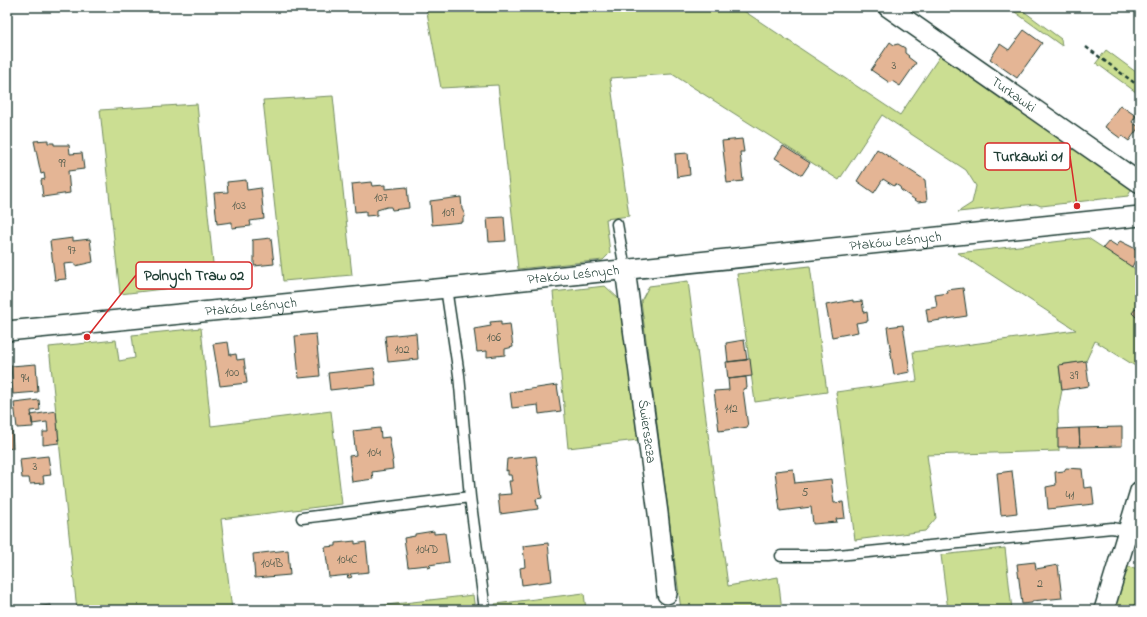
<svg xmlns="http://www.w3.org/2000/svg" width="1147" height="617" font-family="'Indie Flower',sans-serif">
	<rect width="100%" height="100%" fill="#fff"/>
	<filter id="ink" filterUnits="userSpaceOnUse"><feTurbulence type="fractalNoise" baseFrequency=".025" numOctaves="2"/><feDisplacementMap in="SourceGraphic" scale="8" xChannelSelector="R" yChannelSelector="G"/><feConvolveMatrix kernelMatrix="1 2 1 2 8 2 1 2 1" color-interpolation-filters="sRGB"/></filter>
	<g filter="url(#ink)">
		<path fill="#cbde92" stroke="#758e63" d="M426,7H738L900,115L940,56L955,66L957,64L1133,186L1128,196L1041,206L1036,204L958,212L972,203L976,186L966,170L882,115L839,180L672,74L610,78L629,216L606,219L610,253L603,260L518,269L498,85L441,88Z
			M1008,7H1018L1061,39L1062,46Z
			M1106,50L1140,75V95L1096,63Z
			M333,96L352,275L283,281L263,100Z
			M197,104L215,283L120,294L100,110Z
			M1088,238L1140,272V369L1095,341L1086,361L1059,365L1062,390L1058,411L1059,451L927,455L936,518L925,531L855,540L836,392L917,381L913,352L1076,330L958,253Z
			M810,266L827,392L755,402L737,274Z
			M688,281L728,586L778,577L782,610H681L641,301L649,286Z
			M605,286L619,299L638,440L568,448L553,292Z
			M201,328L211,426L331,411L342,504L221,519L232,610H77L49,347L116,340L119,361L135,358L132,335Z
			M1005,548L1012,610H948L941,555Z
			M1124,566L1140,569V610H1113Z
			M584,593L586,610H496L495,604Z
			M473,595L475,610H343Z"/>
		<path fill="#e4b595" stroke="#1f3d34" d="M1024,30L1042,43L1017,78L990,59L1000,44L1009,50Z
			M890,42L894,45L898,44L905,48V53L909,56L908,57L916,63L900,86L892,81L890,83L871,70Z
			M1120,105L1136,116L1132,122L1139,127L1129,141L1122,136L1120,138L1105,127Z
			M742,139L744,152H740L743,181L727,183L722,141Z
			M48,140V143H54V145H69L70,154L82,153L84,169L68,171L70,193L43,197L41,180L45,179L44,173L41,174L34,141Z
			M783,146L810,163L802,175L775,158Z
			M877,149L925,180L927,201L918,202L901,190L900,187L895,184L894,186L883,179L874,193L857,181Z
			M688,153L690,175L677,177L675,154Z
			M246,180L247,190L261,188L264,219L250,221L251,226L232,228V222L217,224L214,193L228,192L227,182Z
			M371,182L372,186L385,185V189L407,187L409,208L392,210L391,207H387L377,210V215L366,216V211L355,212L352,184Z
			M461,197L462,209L465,215L463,218V222L432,225L430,201Z
			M504,217L506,241L489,242L487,218Z
			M73,238V241L90,239L93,262L75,266V263L64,264L66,279L55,280L50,241Z
			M271,238L274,264L254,266V249L253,250V241L252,240Z
			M1109,241L1117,246L1120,241L1140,251L1132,267L1103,248Z
			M963,288L967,316L928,322L926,309L937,307L935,295L948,293L947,290Z
			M853,300V302L862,301L864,313L867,312L868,321L856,323L858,332L832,337L826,305Z
			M1140,303V314L1137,318L1132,313Z
			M501,321V325L510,324L513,347L505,349V355L487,357V351L477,352L474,329L491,326L490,322Z
			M903,325L910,372L894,375L887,327Z
			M416,333L418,359L388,362L385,336Z
			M316,334L320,376L299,378L295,336Z
			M744,340L747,360L728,362L726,343Z
			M228,342L230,355L236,354L237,360L244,359L247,383L220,386L213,344Z
			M750,359L752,376L728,379L726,362Z
			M1086,361L1089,386L1062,390L1059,365Z
			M36,364L38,392L13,394L11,366Z
			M374,368L376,385L330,390L328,373Z
			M746,377L747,388L743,389L748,427L719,431L714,391L729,390L728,379Z
			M557,385L561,411L539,414L538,405L512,408L510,392Z
			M39,400L40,410L31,411L33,427L17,428L14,403Z
			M56,411L59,443L43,445V432H48L47,422L32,424L31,415Z
			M1122,427V446L1080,447L1079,428Z
			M380,428L381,438L389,437L393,460L392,461L393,469L372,472L373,479L352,482L349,456L356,455L353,431Z
			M1079,428L1080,447H1058V429Z
			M7,430H12L13,448L7,449Z
			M48,456L51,475L43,476L44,483L30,484L29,478H22L20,459Z
			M536,456L542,498L536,499L538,509L500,514L498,495L511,494L509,481H512L511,475H508V470L506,471L507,459Z
			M1066,468L1082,469L1084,488L1092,487L1094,504L1048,509L1046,487L1056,485L1055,472L1064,471Z
			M793,469L795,483L831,479L834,503L843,502L845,518L836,519L837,522L813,524L811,507L780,511L775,471Z
			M1012,471L1017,513L1001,515L997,473Z
			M434,531V534L445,533L449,562L429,565L431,567L427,568L428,565L408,567L404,538L415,536V534Z
			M355,541V544L366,542L369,572L350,574L352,577L349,578L347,577L349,575L329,577L325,547L336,546V543Z
			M548,543L552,581L522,585L520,568L525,567L523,546Z
			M288,550L290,575L255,578L253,554Z
			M1035,562L1036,569L1058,565L1062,598L1032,601V603L1022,604L1017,564Z
			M51,605L52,610H33L32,607Z"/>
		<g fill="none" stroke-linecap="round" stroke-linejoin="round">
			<g stroke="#1f3d34" stroke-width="13">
				<path id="lane" d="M617,224L625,269
					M446,288L459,375L470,497L485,610
					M302,518L470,497
					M781,556H828L1112,528L1128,531"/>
			</g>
			<g stroke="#1f3d34" stroke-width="22">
				<g id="street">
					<path id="s1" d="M888,7L1140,183"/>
					<path id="s2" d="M625,269L658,513L667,594"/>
					<path id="s3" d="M7,331L457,287L1140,216"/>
					<path d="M1104,610L1140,491"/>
				</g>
			</g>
			<path stroke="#1f3d34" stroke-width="2.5" stroke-dasharray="4 3" stroke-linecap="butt" d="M1086,47L1140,87"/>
			<use href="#lane" stroke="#fff" stroke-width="10"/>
			<use href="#street" stroke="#fff" stroke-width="19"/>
		</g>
	</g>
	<g text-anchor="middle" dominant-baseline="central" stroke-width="4" stroke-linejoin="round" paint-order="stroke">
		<g font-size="12" fill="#505b4c">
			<text x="894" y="66">3</text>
			<text x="62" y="164">99</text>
			<text x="381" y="198">107</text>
			<text x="239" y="206">103</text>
			<text x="448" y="213">109</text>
			<text x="72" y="251">97</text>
			<text x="494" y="338">106</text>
			<text x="402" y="350">102</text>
			<text x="232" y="373">100</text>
			<text x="1074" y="376">39</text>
			<text x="25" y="379">94</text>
			<text x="731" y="409">112</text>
			<text x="374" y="453">104</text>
			<text x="35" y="467">3</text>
			<text x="805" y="493">5</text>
			<text x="1070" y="496">41</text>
			<text x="427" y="550">104D</text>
			<text x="347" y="560">104C</text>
			<text x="272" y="564">104B</text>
			<text x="1040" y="584">2</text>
		</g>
		<g font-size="14" fill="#1f3d34" stroke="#fff">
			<text stroke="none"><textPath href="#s1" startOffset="153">Turkawki</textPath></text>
			<text stroke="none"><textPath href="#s3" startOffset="893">Ptaków Leśnych</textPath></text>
			<text stroke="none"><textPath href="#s3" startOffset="569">Ptaków Leśnych</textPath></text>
			<text stroke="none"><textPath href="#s3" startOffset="245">Ptaków Leśnych</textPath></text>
			<text stroke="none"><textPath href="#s2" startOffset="164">Świerszcza</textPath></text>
		</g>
	</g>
	<path fill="none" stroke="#d62828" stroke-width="1.5" d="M1077 206L1070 156M87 337L136 275"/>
	<g fill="#d62828" stroke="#fff" stroke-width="1.5">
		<circle cx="1077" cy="206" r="4"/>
		<circle cx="87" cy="337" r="4"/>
	</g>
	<g fill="#fff" stroke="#d62828" stroke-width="1.5">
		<rect x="985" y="143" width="85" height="27" rx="4"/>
		<rect x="136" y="262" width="116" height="27" rx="4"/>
	</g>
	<g font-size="15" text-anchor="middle" font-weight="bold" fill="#1f3d34">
		<text x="1028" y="161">Turkawki 01</text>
		<text x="194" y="280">Polnych Traw 02</text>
	</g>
	<rect width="1147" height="617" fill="none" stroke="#fff" stroke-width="24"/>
	<rect x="12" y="12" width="1123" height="593" fill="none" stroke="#1f3d34" stroke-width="1.5" filter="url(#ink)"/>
</svg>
